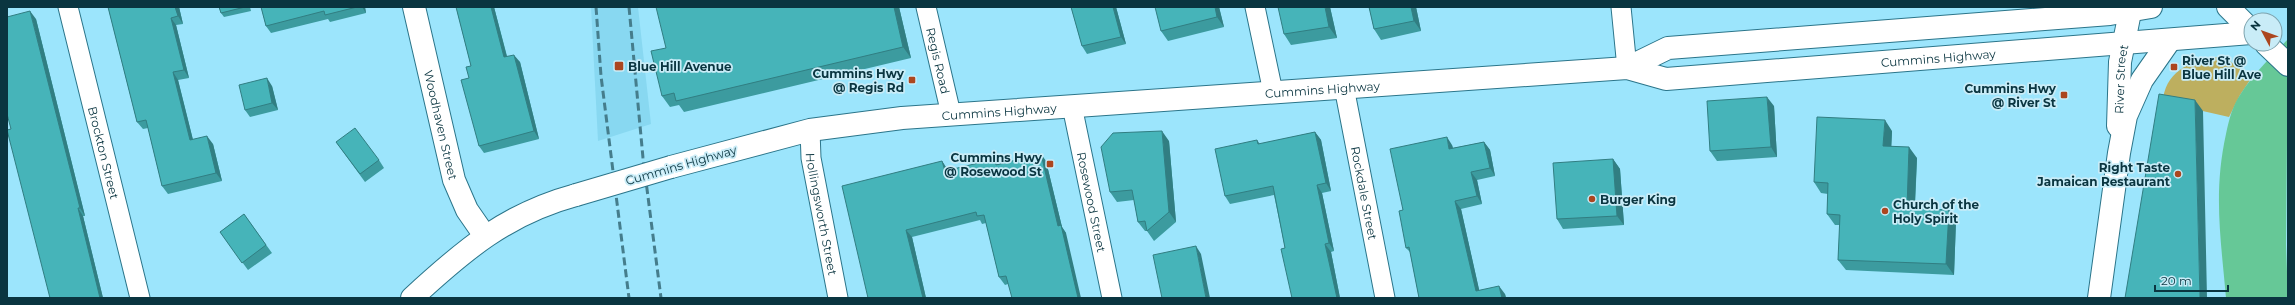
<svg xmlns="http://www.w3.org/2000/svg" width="2295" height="305" font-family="Montserrat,sans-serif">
	<rect width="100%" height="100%" fill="#9ce5fc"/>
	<path fill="#88d8f1" d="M591,7H638L651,124L598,141Z"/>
	<path fill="#bdaf5f" d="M2215,57L2227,59L2252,77L2240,95L2229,117L2163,102C2164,74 2189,60 2215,57Z"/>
	<path fill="#66c897" d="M2288,39L2286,245L2288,298H2226C2221,240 2213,193 2226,134C2229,120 2232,107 2240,95C2253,74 2271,57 2288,39Z"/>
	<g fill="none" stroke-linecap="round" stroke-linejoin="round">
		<g stroke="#2b758a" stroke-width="21">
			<g id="minor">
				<path id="s1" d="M68,7L140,298"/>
				<path id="s2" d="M926,7L951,114"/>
				<path d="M1255,7L1273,92"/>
				<path d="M1621,7L1627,68"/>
				<path id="s3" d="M1344,87L1385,298"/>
				<path id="s4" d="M1072,106L1112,298"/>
				<path id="s5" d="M810,130L811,158L838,298"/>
			</g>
		</g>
		<g stroke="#2b758a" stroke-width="24">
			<g id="tertiary">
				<path id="s6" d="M414,7L454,180L467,210L485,236"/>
			</g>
		</g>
		<g stroke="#2b758a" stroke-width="24">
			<g id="secondary">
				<path id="s7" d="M2118,126L2120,62L2131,7"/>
				<path d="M2099,298L2119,153L2126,116L2142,80L2170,40"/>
			</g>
		</g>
		<g stroke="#2b758a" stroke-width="24">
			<g id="primary">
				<path d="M1627,68L1668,48L2110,14L2151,7"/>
				<path id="s8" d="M671,167L810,130L902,118L1627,68L1666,79L2251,33"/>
				<path d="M412,298C464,250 506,214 576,195"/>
			</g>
		</g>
		<g stroke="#2b758a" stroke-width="24">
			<path id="trunk" d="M2228,7L2251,30
				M2266,44L2288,65"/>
		</g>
		<use href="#minor" stroke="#fff" stroke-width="19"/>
		<use href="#tertiary" stroke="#fff" stroke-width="22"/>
		<use href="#secondary" stroke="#fff" stroke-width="22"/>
		<use href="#primary" stroke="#fff" stroke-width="22"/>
		<use href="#trunk" stroke="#fff" stroke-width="22"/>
		<path stroke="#457d8c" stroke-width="3" stroke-dasharray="8 4" stroke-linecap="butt" d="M596,7L601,76L629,298
			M629,7L643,158L661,298"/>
		<g stroke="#2b758a" stroke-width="24" stroke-linecap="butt">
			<path id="primary-bridge" d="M576,195L671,167"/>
		</g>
		<use href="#primary-bridge" stroke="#fff" stroke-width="22"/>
	</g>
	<path fill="#3c9b9f" d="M108,7H179L183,24L176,25L189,78L178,80L193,140L213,144L222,181L168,194L162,186L148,128L143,129L137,122Z
		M219,7H250L251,11L224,17L221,13Z
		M261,7H365L366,13L330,22L328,19L271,33L266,26Z
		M456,7H494L507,56L520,62L539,139L484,153L479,146L469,78L471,66Z
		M899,7L911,58L684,112L679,105L670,107L662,96L666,48Z
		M1071,7H1116L1126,44L1087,54L1082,46Z
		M1219,7L1224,27L1168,41L1161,31Z
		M1330,7L1337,38L1291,45L1284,34Z
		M1369,7H1416L1421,31L1381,40L1374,29Z
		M36,19L85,216H83L103,298H50Z
		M272,86L278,110L250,117L245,110Z
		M1774,106L1777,157L1717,161L1710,151Z
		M1892,131L1891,146L1917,158L1915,208L1949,210L1956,221L1954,275L1846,270L1838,260L1840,225H1835L1827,214L1828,194L1821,193L1814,182Z
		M1315,132L1321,140L1331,191L1322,193L1334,251L1331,252L1340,298H1292L1285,248L1274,195L1230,204L1225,196L1257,140L1260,144Z
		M1169,141L1176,222L1154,241L1147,231H1145L1138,222L1134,200L1117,202L1110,192Z
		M336,142L379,160L384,168L365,182Z
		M1484,142L1490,150L1495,176L1477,180L1482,204L1461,209L1479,290L1505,294L1506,298H1419L1410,252L1406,248L1452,145L1453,148Z
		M1613,159L1620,169L1624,225L1563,229L1557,219Z
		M942,161L948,170L999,164L1046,161L1062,227L1066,233L1008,284L1005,285L999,277L986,223L982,224L980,220L912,237L926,298H868Z
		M244,214L272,253L248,270L220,232Z"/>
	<path fill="#317e82" d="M175,7H179L183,24L178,16Z
		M362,7H365L366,13Z
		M491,7H494L509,65L504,57Z
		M894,7H899L911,58L903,47Z
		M1113,7H1116L1126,44L1121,37Z
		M1215,7H1219L1224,27L1217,17Z
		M1325,7H1330L1337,38L1329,27Z
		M1411,7H1416L1421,31L1414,21Z
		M30,11L36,19L85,216L80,208Z
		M171,18L176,25L189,78L184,70Z
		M514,55L520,62L539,139L534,131Z
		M173,72L178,80L195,148L190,140Z
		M267,78L272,86L278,110L272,103Z
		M1767,97L1774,106L1777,157L1771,147Z
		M2195,100L2203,111L2207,298H2200Z
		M1885,120L1892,131L1891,157L1883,146Z
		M1162,131L1169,141L1176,222L1169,212Z
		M1315,132L1321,140L1331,191L1326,183Z
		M207,136L213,144L222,181L216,173Z
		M1447,137L1452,145L1455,157L1449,149Z
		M1484,142L1490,150L1495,176L1490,168Z
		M1909,147L1917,158L1914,219L1907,208Z
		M1041,154L1046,161L1062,227L1066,233L1081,298H1078L1058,226Z
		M1613,159L1620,169L1624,225L1617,216Z
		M942,161L947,169L950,179L945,171Z
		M1471,172L1477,180L1482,204L1477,196Z
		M1317,185L1322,193L1334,251L1329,243Z
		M1455,201L1461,209L1481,298L1476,291Z
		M78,208L83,216L103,298H100Z
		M1949,210L1956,221L1954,275L1946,264Z
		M906,230L912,237L926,298H923Z
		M1325,244L1331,252L1340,298H1337Z
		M1196,246L1201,254L1210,298H1206Z
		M1499,286L1505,294L1506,298H1502Z"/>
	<path fill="#46b4b9" stroke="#317e82" d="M108,7H175L178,16L171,18L184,70L173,72L190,140L207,136L216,173L162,186L146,120L137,122Z
		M219,7H245L221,13Z
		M261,7H357L325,15L324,11L266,26Z
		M456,7H491L504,57L514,55L534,131L479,146L461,80L469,78L466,67L471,66Z
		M656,7H894L903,47L676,101L674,93L662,96L651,51L666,48Z
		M1071,7H1113L1121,37L1082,46Z
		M1155,7H1215L1217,17L1161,31Z
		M1278,7H1325L1329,27L1284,34Z
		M1369,7H1411L1414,21L1374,29Z
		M30,11L80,208H78L100,298H50L7,130L11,129L7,114V17Z
		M267,78L272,103L245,110L239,85Z
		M2159,94L2195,100L2200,298H2125Z
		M1767,97L1771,147L1710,151L1707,101Z
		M1817,117L1885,120L1883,146L1909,147L1907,208L1949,210L1946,264L1838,260L1840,215L1827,214L1828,183L1814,182Z
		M355,128L379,160L360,174L336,142Z
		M1162,131L1169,212L1147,231L1145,221L1138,222L1132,190L1110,192L1101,147L1113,133Z
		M1315,132L1326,183L1317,185L1329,243L1325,244L1337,298H1292L1281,249L1285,248L1273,186L1225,196L1215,149L1257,140L1258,144Z
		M1447,137L1449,149L1484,142L1490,168L1471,172L1477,196L1455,201L1476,291L1499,286L1502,298H1419L1409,247L1406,248L1399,211L1403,210L1390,149Z
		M1041,154L1058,226L1061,225L1078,298H1012L1006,276L999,277L984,215L977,216L976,212L906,230L923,298H868L842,186L942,161L945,171L995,159L996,165Z
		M1613,159L1617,216L1557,219L1553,163Z
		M244,214L266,245L242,263L220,232Z
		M1196,246L1206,298H1162L1153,255Z"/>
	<g fill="#ac461f" stroke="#c9ecf7" stroke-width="1.5">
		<rect x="614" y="61" width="10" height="10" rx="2"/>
		<rect x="2170" y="63" width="8" height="8" rx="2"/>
		<rect x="908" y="76" width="8" height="8" rx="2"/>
		<rect x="2060" y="91" width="8" height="8" rx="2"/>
		<rect x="1046" y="160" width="8" height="8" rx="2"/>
		<circle cx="2178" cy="174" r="4"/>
		<circle cx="1592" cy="199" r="4"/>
		<circle cx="1885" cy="211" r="4"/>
	</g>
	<g text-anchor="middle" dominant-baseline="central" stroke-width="3.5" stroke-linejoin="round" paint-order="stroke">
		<g font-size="12" fill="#0a3540" stroke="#c9ecf7">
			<text stroke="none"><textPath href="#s8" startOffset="1277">Cummins Highway</textPath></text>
			<text stroke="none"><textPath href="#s2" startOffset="55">Regis Road</textPath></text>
			<text stroke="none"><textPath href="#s7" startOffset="47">River Street</textPath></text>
			<text stroke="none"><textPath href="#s8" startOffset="658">Cummins Highway</textPath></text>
			<text stroke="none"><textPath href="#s8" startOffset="334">Cummins Highway</textPath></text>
			<text stroke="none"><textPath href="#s6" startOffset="121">Woodhaven Street</textPath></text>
			<text stroke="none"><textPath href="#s1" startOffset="150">Brockton Street</textPath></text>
			<text transform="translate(681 165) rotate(-16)">Cummins Highway</text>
			<text stroke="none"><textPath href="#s3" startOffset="108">Rockdale Street</textPath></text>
			<text stroke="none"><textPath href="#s4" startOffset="98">Rosewood Street</textPath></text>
			<text stroke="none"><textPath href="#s5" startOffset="85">Hollingsworth Street</textPath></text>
		</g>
		<g font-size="12" font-weight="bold" fill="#0a3540" stroke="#c9ecf7" text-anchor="start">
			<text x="2182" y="60">River St @<tspan x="2182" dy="14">Blue Hill Ave</tspan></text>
			<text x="628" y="66">Blue Hill Avenue</text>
			<text x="904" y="73" text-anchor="end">Cummins Hwy<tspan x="904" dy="14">@ Regis Rd</tspan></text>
			<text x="2056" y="88" text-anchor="end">Cummins Hwy<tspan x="2056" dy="14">@ River St</tspan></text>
			<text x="1042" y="157" text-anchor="end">Cummins Hwy<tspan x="1042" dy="14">@ Rosewood St</tspan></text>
			<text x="2170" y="167" text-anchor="end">Right Taste<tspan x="2170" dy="14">Jamaican Restaurant</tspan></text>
			<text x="1600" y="199">Burger King</text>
			<text x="1893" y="204">Church of the<tspan x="1893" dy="14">Holy Spirit</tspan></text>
		</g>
	</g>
	<rect width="2295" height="305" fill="none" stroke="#0a3540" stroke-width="16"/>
	<g transform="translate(2263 32) rotate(311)"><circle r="19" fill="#c9ecf7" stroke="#7da3ae"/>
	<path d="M0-3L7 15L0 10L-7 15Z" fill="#ac461f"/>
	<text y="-6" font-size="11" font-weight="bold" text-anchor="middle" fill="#0a3540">N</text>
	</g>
	<path d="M2155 285v6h73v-6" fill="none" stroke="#0a3540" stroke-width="2"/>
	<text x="2161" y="285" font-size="12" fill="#0a3540" stroke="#c9ecf7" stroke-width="3" paint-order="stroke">20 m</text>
</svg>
